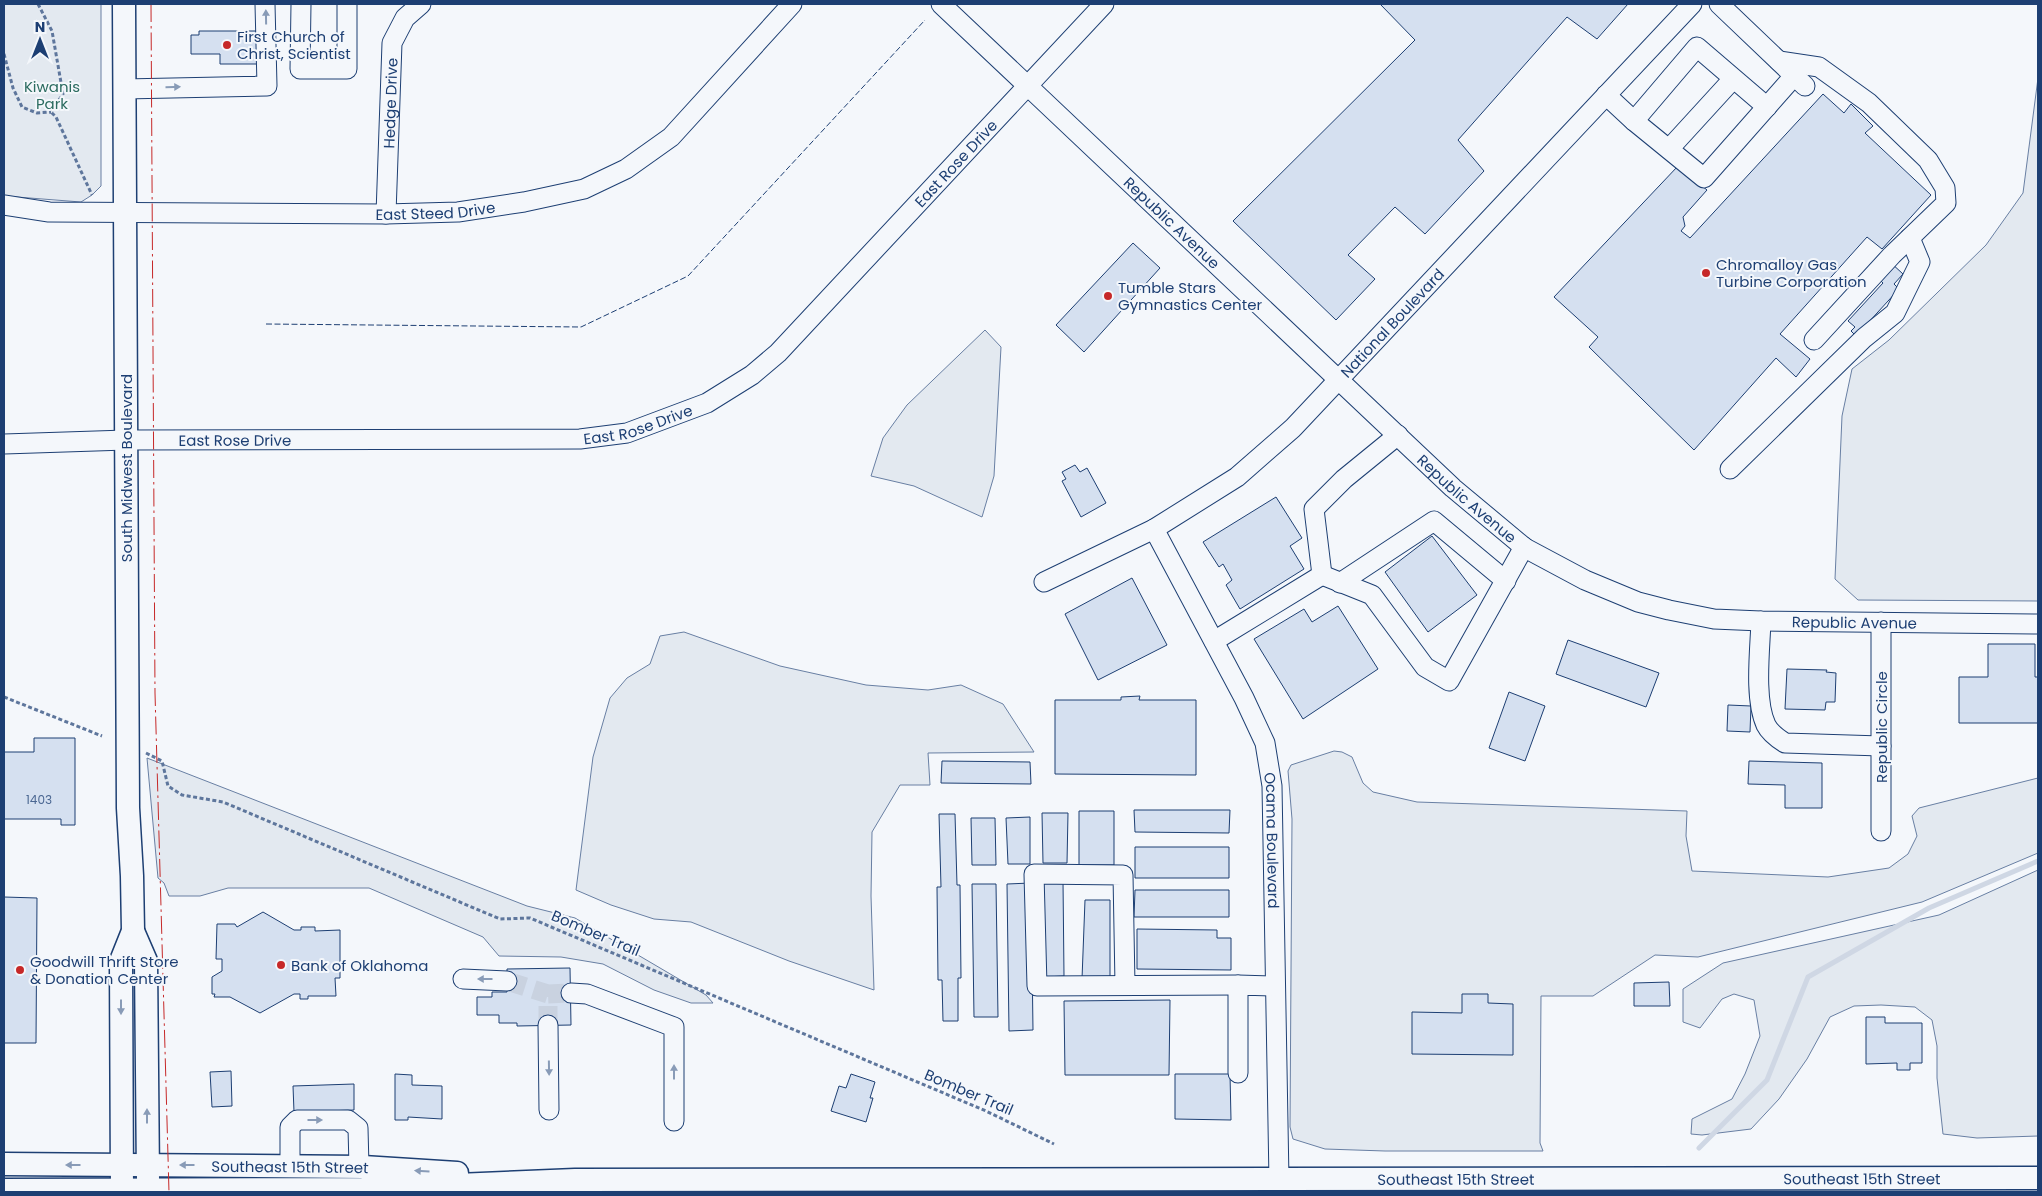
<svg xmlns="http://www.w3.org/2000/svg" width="2042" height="1196" font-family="Poppins,sans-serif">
	<rect width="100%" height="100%" fill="#f4f7fb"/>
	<path fill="#e3e9f0" stroke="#687fa3" d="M4,4H101V186L92,195L81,202L4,196Z
		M2038,78V601L1858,600L1835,579L1842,416L1852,369L1889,340L1986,245L2023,193Z
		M985,330L1001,347L994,476L982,517L914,486L871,476L883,438L907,405Z
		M684,632L780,666L866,685L928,690L961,685L1003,704L1034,752L928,753L930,785H900L872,832L871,896L874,990L789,961L691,922L654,919L611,905L576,890L593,757L610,698L627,678L650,664L660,636Z
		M1334,751L1342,752L1352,757L1363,783L1373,792L1417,802L1687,811L1686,836L1692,871L1828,877L1889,868L1908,854L1917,836L1912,816L1919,808L2038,778V853L1922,902L1698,957L1655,955L1593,996H1541L1540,1143L1543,1151H1385L1325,1149L1293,1139L1290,1127L1292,819L1288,771L1291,765Z
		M147,758L527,906L575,918L706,995L713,1003H691L654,990L603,964L561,957L499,956L483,937L369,888H228L200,896H169L164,883L158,878Z
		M2038,870V1136L1977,1138L1943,1134L1937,1078V1046L1932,1020L1915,1007L1881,1005L1854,1006L1830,1017L1807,1059L1779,1099L1751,1129L1702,1135L1691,1134L1692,1119L1732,1099L1745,1074L1760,1036L1754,1000L1734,994L1722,999L1700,1028L1683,1022V989L1723,963L1939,915Z"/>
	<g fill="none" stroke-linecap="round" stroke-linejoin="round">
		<path stroke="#cfd7e4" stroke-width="5" d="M1699,1148L1767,1080L1808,977L1929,908L2038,861"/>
	</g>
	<path fill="#d5e0f0" stroke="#1d3f73" d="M1380,4H1628L1597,39L1567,17L1458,140L1484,171L1425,234L1395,207L1348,255L1375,279L1336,320L1233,221L1415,40Z
		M199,31H263L262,64H220V54H191V35H199Z
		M1823,94L1844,113L1851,104L1873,126L1865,133L1931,195L1882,249L1867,237L1780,334L1810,359L1796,377L1776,358L1694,450L1589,347L1598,337L1554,297L1678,166L1707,190L1683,217L1685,226L1681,231L1690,238Z
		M1133,243L1160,268L1084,352L1056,325Z
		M1890,262L1903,274L1894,284L1899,289L1856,336L1851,331L1855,327L1848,321L1883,283L1878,278Z
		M1075,465L1080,472L1087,468L1106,503L1081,517L1062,481L1066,479L1062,472Z
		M1276,497L1302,538L1290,546L1304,569L1240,609L1226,585L1232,580L1223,564L1219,567L1203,542Z
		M1432,536L1477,595L1428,632L1385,572Z
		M1132,578L1167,645L1098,680L1065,614Z
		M1338,606L1378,669L1303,719L1254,639L1304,609L1312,622Z
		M1568,640L1659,673L1646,707L1556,674Z
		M1988,644H2035V677H2038V723H1959V677H1988Z
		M1787,669L1827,670L1826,672L1836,673L1835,702H1826L1825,710L1785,709Z
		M1509,692L1545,706L1525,761L1489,748Z
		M1140,696L1139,700H1196V775L1055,774V700H1121V697Z
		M1728,705L1751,706L1750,732L1727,731Z
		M34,738H75V825H61V819H4V752H34Z
		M942,761L1030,762L1031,784L941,783Z
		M1749,761L1822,763V808H1785V785L1748,784Z
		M1134,810H1230L1229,833L1135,832Z
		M1079,811H1114V865H1079Z
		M1042,813H1068L1067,863H1043Z
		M939,814H955L957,885H960L961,978H958V1021H943L942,980H938L937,887H941Z
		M1030,817V864H1008L1006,818Z
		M971,818H995L996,865H972Z
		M1135,847H1229V878H1135Z
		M1043,881H1063L1064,976L1045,977Z
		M1031,883L1033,1030L1009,1031L1007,884Z
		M972,884H996L998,1017H974Z
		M1135,890H1229V917H1134Z
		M4,897L37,898L36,1043H4Z
		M1085,900H1110V978L1082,979Z
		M263,912L294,930H301V927H315V931L340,930V978H335L336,996H308V999H300V994H294L260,1013L230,997H214L215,994H212V977L222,971V959H216L217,924H235L237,927Z
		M1137,929L1217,930V938H1231V970L1137,969Z
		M570,968L571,1025L517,1026V1023H499V1015H477V997H492V992H507V969Z
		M1669,982L1670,1006H1634V983Z
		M1462,994H1488V1003L1513,1004V1055L1412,1054V1012L1462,1013Z
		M1170,1000L1169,1075H1065L1064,1001Z
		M1866,1017H1885V1023H1922V1063H1910V1070H1897V1063L1866,1064Z
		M231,1071L232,1106L212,1107L210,1072Z
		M395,1074L412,1075V1085L442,1086V1119L408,1117V1120H395Z
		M851,1074L875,1082L870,1098H873L866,1122L831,1111L839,1086L846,1088Z
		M1175,1074H1230L1231,1120L1175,1119Z
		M354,1084V1110L294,1112L293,1086Z"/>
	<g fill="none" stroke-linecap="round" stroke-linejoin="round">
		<path stroke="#c9d2e0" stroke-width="19" stroke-dasharray="19 9" stroke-linecap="butt" d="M507,981L548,994
			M548,1025V994L571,993"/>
		<g stroke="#1d3f73" stroke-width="21">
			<g id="minor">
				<path d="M301,4L300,69H347V4"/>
				<path id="s1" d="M941,4L1453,488L1525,548L1585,580L1638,602L1669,610L1714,619L1761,621L2038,624"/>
				<path d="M1719,4L1805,86"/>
				<path d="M1779,61L1819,67L1869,103L1928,160L1945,188L1946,203L1892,255L1814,340"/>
				<path d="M124,89L267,86L265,4"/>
				<path d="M1606,95L1634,121L1704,178L1794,76"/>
				<path d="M1634,121L1697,47L1767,107"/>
				<path d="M1669,149L1733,79"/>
				<path id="s2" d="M4,205L49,212L386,214L458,212L524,202L584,189L626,169L671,137L792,4"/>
				<path id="s3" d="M386,214L392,43L405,18L421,4"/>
				<path id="s4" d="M4,444L126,440L580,439L627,433L707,403L752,375L778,353L1104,4"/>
				<path d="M1730,469L1864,338L1895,313L1920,262L1910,238"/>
				<path id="s5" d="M1154,529L1244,698L1265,743L1272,786L1279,1180"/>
				<path d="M1322,575L1372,595L1425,667L1449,681L1524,547"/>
				<path d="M1322,575L1314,509L1344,479L1398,435"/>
				<path id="s6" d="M1044,582L1154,529L1237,477L1293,428L1692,4"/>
				<path d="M1340,583L1434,521L1506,581"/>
				<path d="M1761,621C1760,650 1754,699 1766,725C1770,733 1777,738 1785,743L1881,746"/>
				<path d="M1214,641L1322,575"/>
				<path d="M1881,831V622"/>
				<path d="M463,979L507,981"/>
				<path d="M1125,985L1123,875L1034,874L1037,986L1238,985"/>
				<path d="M571,993L587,994L674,1027V1121"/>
				<path d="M548,1025L549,1110"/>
				<path d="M1238,1073V985L1275,986"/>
				<path d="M290,1166V1127L297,1120H348L358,1128L359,1167"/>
			</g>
		</g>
		<g stroke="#1d3f73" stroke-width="25">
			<g id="major">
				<path d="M133,931L146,961L148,1179"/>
				<path id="s7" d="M4,1164L363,1167L457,1173"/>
				<path id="s8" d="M4,1190L362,1189L575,1180L2038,1178"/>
				<path d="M122,1192L121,961L133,931L132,876L128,808L124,4"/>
			</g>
		</g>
		<path stroke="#5e769c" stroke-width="3" stroke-dasharray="4 2.5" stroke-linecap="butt" d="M38,4L52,31L63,94L51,112L56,117L92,195
			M4,54L13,88L22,107L37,113L51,112
			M4,697L102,736
			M146,753L162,761L168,786L182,795L223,802L500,919L530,918L986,1111L1054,1144"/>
		<use href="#minor" stroke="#f4f7fb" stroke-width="19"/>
		<use href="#major" stroke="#f4f7fb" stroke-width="22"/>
		<path stroke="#1d3f73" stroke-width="1" stroke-dasharray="6 2.5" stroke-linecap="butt" d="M266,324L581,327L688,276L925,20"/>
		<path stroke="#c62828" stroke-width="1" stroke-dasharray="18 4 2.5 4" stroke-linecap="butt" d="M151,4L155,693L169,1192"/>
	</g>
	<defs><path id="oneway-solid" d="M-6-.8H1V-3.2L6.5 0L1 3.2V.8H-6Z" transform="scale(1.25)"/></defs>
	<g fill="#889bb7">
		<use href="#oneway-solid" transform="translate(266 17) rotate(-91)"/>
		<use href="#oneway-solid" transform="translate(173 87) rotate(-1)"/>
		<use href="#oneway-solid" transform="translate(485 979) rotate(180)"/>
		<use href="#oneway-solid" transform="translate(121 1007) rotate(90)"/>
		<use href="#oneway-solid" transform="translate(549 1068) rotate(89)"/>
		<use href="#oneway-solid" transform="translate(674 1072) rotate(-90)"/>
		<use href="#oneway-solid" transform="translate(147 1116) rotate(-90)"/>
		<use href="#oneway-solid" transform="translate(315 1120)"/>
		<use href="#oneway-solid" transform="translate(73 1165) rotate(-180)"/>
		<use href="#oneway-solid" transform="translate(187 1165) rotate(-180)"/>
		<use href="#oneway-solid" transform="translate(422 1171) rotate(-176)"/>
	</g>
	<g fill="#c62828" stroke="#f4f7fb" stroke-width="2">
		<circle cx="227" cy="45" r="5"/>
		<circle cx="1706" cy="273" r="5"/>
		<circle cx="1108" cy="296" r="5"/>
		<circle cx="281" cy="965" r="5"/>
		<circle cx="20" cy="970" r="5"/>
	</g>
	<g text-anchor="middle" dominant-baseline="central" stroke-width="4" stroke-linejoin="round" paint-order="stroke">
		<g font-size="12" fill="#4b6792">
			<text x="39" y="799">1403</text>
		</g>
		<g font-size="15" fill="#1d3f73" stroke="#f4f7fb" text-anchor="start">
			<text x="237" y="36">First Church of<tspan x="237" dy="17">Christ, Scientist</tspan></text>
			<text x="1716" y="264">Chromalloy Gas<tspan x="1716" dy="17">Turbine Corporation</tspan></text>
			<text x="1118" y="287">Tumble Stars<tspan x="1118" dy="17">Gymnastics Center</tspan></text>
			<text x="30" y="961">Goodwill Thrift Store<tspan x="30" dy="17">&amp; Donation Center</tspan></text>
			<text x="291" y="965">Bank of Oklahoma</text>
		</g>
		<g font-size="15" fill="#2c6c60" stroke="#f4f7fb">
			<text x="52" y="86">Kiwanis<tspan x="52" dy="17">Park</tspan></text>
		</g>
		<g font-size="15" fill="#1d3f73" stroke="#f4f7fb">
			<text stroke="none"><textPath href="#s3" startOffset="111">Hedge Drive</textPath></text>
			<text stroke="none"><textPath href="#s4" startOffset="1056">East Rose Drive</textPath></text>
			<text stroke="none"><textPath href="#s2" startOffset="432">East Steed Drive</textPath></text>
			<text stroke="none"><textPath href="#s1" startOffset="318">Republic Avenue</textPath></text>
			<text stroke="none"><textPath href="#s6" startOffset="439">National Boulevard</textPath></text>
			<text stroke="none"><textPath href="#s4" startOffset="636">East Rose Drive</textPath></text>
			<text stroke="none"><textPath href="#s4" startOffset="231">East Rose Drive</textPath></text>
			<text transform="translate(126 468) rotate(-90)">South Midwest Boulevard</text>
			<text stroke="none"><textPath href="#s1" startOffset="722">Republic Avenue</textPath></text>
			<text stroke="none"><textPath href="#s1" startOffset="1142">Republic Avenue</textPath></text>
			<text transform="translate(1881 727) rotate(-90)">Republic Circle</text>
			<text stroke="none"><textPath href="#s5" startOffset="339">Ocama Boulevard</textPath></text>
			<text transform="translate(596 933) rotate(23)">Bomber Trail</text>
			<text transform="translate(969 1092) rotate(23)">Bomber Trail</text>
			<text stroke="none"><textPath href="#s7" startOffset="286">Southeast 15th Street</textPath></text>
			<text stroke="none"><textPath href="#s8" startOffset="1858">Southeast 15th Street</textPath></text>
			<text stroke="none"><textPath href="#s8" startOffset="1452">Southeast 15th Street</textPath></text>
		</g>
	</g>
	<rect width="2042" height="1196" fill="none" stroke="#1d3f73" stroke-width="10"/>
	<g transform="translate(40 40)" stroke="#f4f7fb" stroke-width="4" paint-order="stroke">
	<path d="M0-4L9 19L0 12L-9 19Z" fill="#1d3f73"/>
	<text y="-8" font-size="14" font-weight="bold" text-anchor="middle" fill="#1d3f73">N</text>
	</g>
</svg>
